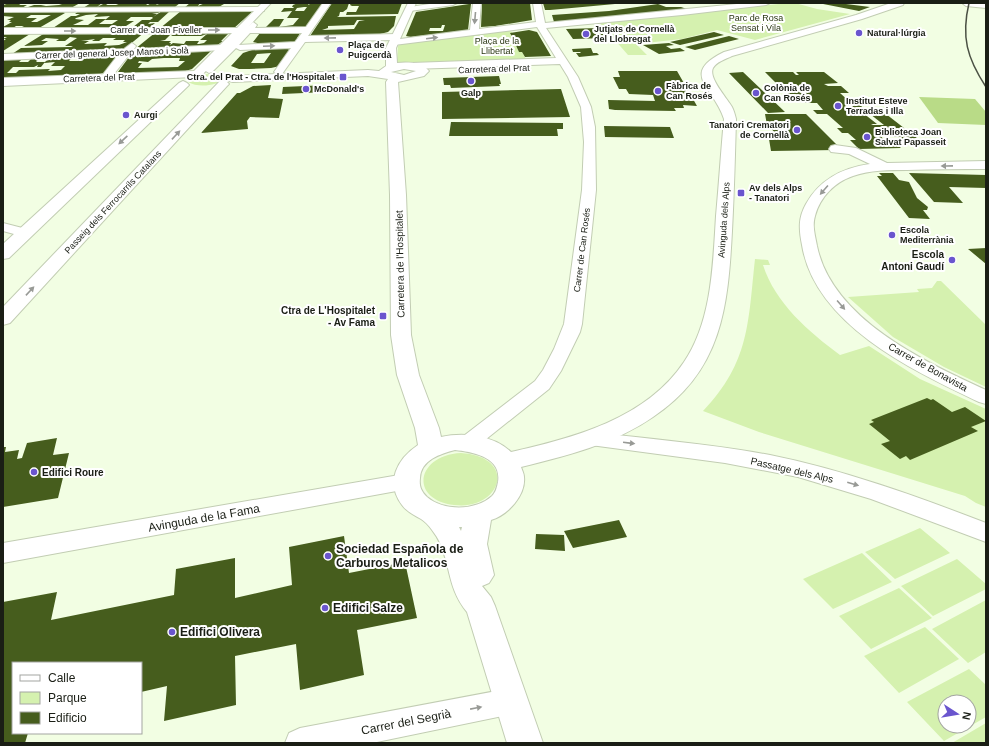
<svg xmlns="http://www.w3.org/2000/svg" width="989" height="746" font-family="Arial,sans-serif">
	<rect width="100%" height="100%" fill="#f2fee3"/>
	<path fill="#d5f1af" fill-rule="evenodd" d="M788,3H795L817,9L850,14L755,40L717,30L682,39L636,44L647,55H628L600,23Z
		M507,30L512,32V33L510,34L519,52H522L527,61L397,64L398,46L401,44Z
		M207,74L224,77L225,79C216,86 198,88 188,82V81L193,77Z
		M755,259L768,260L770,265H763C775,303 809,332 840,355L869,346L920,379L986,409V507L976,503L965,496L759,432L703,411C750,362 748,322 755,259Z
		M937,281H941L986,325V387L944,367L893,337L848,297L919,292L917,289L932,288Z
		M461,453C519,457 501,511 454,505C408,499 417,455 461,453Z
		M920,528L950,553L895,579L865,552Z
		M862,553L892,582L833,609L803,579Z
		M957,559L986,584V589L933,616L901,586Z
		M899,588L932,618L871,649L839,616Z
		M986,600V652L968,663L932,629Z
		M925,627L959,659L899,693L864,656Z
		M969,669L986,685V717L944,741L907,702ZM945,702H969V726H945Z
		M986,723V743H952Z"/>
	<path fill="#b9db87" d="M919,97L975,99L986,112V125L938,123Z"/>
	<path fill="#465d1d" fill-rule="evenodd" d="M10,3H22L19,5H27L20,9H3V5Z
		M65,3H80L71,8H25L34,5H42H41L46,6L59,5Z
		M91,3H102L97,7L105,3H109L106,5H116L121,3H149L146,5H148L151,3H158L156,5L162,3H180L175,7L169,8H83Z
		M190,3H200L198,6L205,3H211L209,4H224L217,8H184Z
		M298,3H309L308,5L312,3H323L306,28L264,29L274,19H284L279,27L293,25L299,18H287L292,11L281,12L284,8H293L294,7H292L293,5ZM304,7H307L304,11H295L297,8Z
		M332,3H349L347,9L343,12H340L339,16L337,17L396,16L394,26L388,32L376,35L310,36ZM357,20H365L359,21L354,29L322,30L328,28V26L354,25Z
		M351,3H402L398,14L346,15L347,12H356L359,6H352L350,5Z
		M484,3H530L532,20L495,26L481,27L482,4Z
		M543,3H615V4L550,10H545Z
		M818,3H838L870,7L859,11Z
		M469,4H471L468,30L411,37L406,36L416,12ZM442,25H445L443,31H429L430,28H441Z
		M658,4L666,7H681L687,9L554,22L552,15L609,11Z
		M3,11H61L65,13L39,28L16,30L24,26H16L13,28H17L14,30H5L8,28L3,29V27L12,22H9L11,20H7L14,17L3,16ZM31,15H51L37,22H31L37,18H26Z
		M79,11H89L87,12L161,11L158,13H152L157,14L153,17L162,11H170L158,22H150L148,24L155,23L148,29L50,30L71,16H76L80,14H75ZM98,14L94,17L110,16L105,20H118L112,24H99L106,19H96L88,25H73L84,20L75,19L76,18L86,15ZM131,17H153L152,18H153L150,20H142L133,27L126,26L134,21H126Z
		M181,11H253L233,29H159Z
		M598,28L606,38L573,39L566,29Z
		M529,30L537,32L551,56L525,57L522,52H519L510,33Z
		M145,32L123,50L12,54L21,48L71,47L73,46H65L77,38L70,37L65,41H56L59,39L46,38L41,41H48L42,45L24,46L45,33ZM103,38H116L113,40H125L123,42H127L119,45L104,46L107,43L84,44L89,41H81L95,39L92,41H99Z
		M156,32H230L221,41H223L216,46L135,49ZM171,34H174L171,36H201L207,34L200,40H207L204,43L199,44H197L199,41H186L184,44L173,43L170,45L171,43H169L171,41H160L165,40Z
		M266,32H301L297,38H299L297,41L289,43L262,44L253,42L260,33Z
		M714,32L724,35L680,45L670,42Z
		M3,33L30,34L3,51V41L6,39H3L7,37H3Z
		M729,36L739,39L695,50L685,47Z
		M669,43L674,45L666,46L671,49L680,48L685,51L659,54L643,45Z
		M284,48L291,50L280,66L271,68L249,69H239L231,66L243,53L255,49ZM271,53L264,63H251L257,54Z
		M591,48L593,53H597L599,55L579,57L576,53H581L580,52H573L572,49Z
		M212,50L192,69L182,72L123,74L118,72L132,53ZM164,58H180L179,61H185L178,67L138,68L142,63H138L139,61L148,62L152,59Z
		M74,55L69,61H78L83,55H118L104,73L96,75L3,79L4,60L24,57L19,62H28L33,57H42L40,59H42L44,56ZM38,60H47L44,63L55,62L51,66H65L61,70L48,71L50,69L19,70L16,73H7L13,67H34L38,65L37,67H41L45,62H36Z
		M618,71H677L697,106L683,105L684,108H674L676,111L615,110L609,109L608,100L655,101L653,95L629,94L626,89H619L613,77H620Z
		M743,72L785,112L768,113L729,73Z
		M765,72H793L796,75H799L796,72H824L838,83L824,84L828,86H841L849,93H840L851,103H857L865,109L854,110L857,113H863L877,124H871L873,125H884L870,114H886L922,142H905L898,137H893L883,129L888,128L886,127H875L881,132H876L889,144L895,143L901,148L859,149L850,140H856L848,133H842L837,128H843L827,114H817L813,110H823L817,103H806L796,94H786L780,87H799L796,84H777Z
		M499,76L501,84H499L500,86L451,88L450,85H444L443,78Z
		M271,85L268,98L283,99L279,118L250,117L247,121L248,129L201,133L237,93H240L253,86Z
		M328,85H330V91L326,92L282,94L283,87Z
		M561,89L570,117L442,119V92Z
		M765,114H806L838,146L836,150L771,151L768,133H775L770,127H774L772,125H767Z
		M451,122L563,123V129H557L558,136H449Z
		M604,126L670,127L674,138L605,137Z
		M879,173H893L899,180L909,182L917,198L928,207L927,210H923L930,219L909,218L877,176H882Z
		M909,173L986,175V188L949,187L963,203L934,202Z
		M986,248V264L968,249Z
		M927,398L931,400L933,399L952,412L965,407L986,421L971,427L978,431L910,460L906,456L900,459L881,444L890,441L869,424L874,422L871,420Z
		M57,438L53,455L69,453L58,498L3,507V447H6L5,452L19,450L17,459L22,458L27,443Z
		M619,520L627,537L573,548L564,531Z
		M536,534L564,535L565,551L535,549Z
		M344,536L349,573L405,562L417,618L357,630L364,675L300,690L296,644L235,656L236,705L164,721L167,686L141,692V663H13V733H28L25,743H3V602L57,592L51,620L174,595L176,569L235,558V598L292,585L289,547Z"/>
	<g fill="none" stroke-linecap="round" stroke-linejoin="round">
		<g stroke="#c2cdb3" stroke-width="2">
			<path id="street" d="M323,3H331L308,36L397,34L400,35V39L470,30L473,3H481L479,29L536,22L533,3H541L545,23L747,3H770L766,5L682,15L546,28L578,77L591,107L595,127L596,190L582,324L580,332L561,371L549,389L475,448L468,450L461,448L457,443L461,438L535,381L543,370L554,349L564,324L582,190L584,142L581,107L568,77L560,64L411,69L406,66L411,63L556,58L537,27L394,45L390,42L393,40L305,42L282,74L279,75L274,72L291,48L240,50L236,48L212,72L209,73L204,70L223,50L129,55L110,79L106,80L101,77L118,55L3,60V54L124,49L132,43L136,46L134,49L222,45L226,47L241,33L3,34V28H246L253,22L257,25L255,28L306,27ZM250,33H302L295,42L239,45Z
				M436,3H457L453,5L410,11L406,9L410,7Z
				M261,7H264V11L3,12V8Z
				M835,145L856,148L887,163L986,161V169C960,169 933,169 907,170C889,170 870,170 853,176C835,182 820,197 815,216C812,226 815,235 817,246C832,319 925,362 986,390V404L979,402C914,371 815,325 802,245C799,230 798,218 806,204C820,179 842,168 870,164L849,154L831,152L829,149L831,146Z
				M3,223L30,230L32,233L30,236L25,237L3,231Z
				M590,432C650,439 711,444 770,455C844,470 916,496 986,523V542L871,499L798,477L725,463L583,444L579,439L583,434Z
				M405,474L413,476L416,482L413,488L3,563V543Z
				M512,688L522,692L527,701L522,710L512,714L372,743H285L289,733L300,728Z"/>
		</g>
		<g stroke="#c2cdb3" stroke-width="2">
			<path id="secondary" d="M262,3H271L202,75L194,77L3,86V78L194,71Z
				M408,3H416L396,48L397,63C408,62 422,62 429,71L424,76L398,82L406,195L411,335L419,375L439,428L441,437C464,432 493,435 511,452C573,438 646,419 684,362C712,321 713,264 716,216C719,183 721,151 724,119C714,87 679,74 724,52L856,15L891,3H904L903,5L862,19L732,56C726,59 716,62 713,68C708,78 727,98 732,107C734,111 735,115 736,119C735,156 734,194 732,231C728,307 722,371 653,417C614,444 566,456 521,467C522,470 524,474 524,477C526,495 508,515 491,520L487,544L494,575L489,583L482,586L491,597L495,606L543,743H507L467,612C448,589 451,568 440,543C437,536 428,523 421,519C414,515 407,512 402,505C385,482 397,459 418,445L415,428L397,375L391,335L390,195L386,82L388,79L368,76L233,82L229,81L227,79L229,77L233,76L368,70L379,71L386,66V48ZM404,69L416,71L404,75L391,72ZM455,450C473,452 502,457 498,482C497,487 496,492 492,496C476,511 443,511 427,497C421,491 419,486 420,478C421,460 440,454 455,450ZM459,527H462L461,531Z
				M962,3H986V8L966,6Z
				M223,80L227,82L229,84L227,86L10,323L3,325V307L219,82Z
				M183,81L187,83L189,85L187,87L9,258L3,259V244L179,83Z"/>
		</g>
		<use href="#street" fill="#fff" fill-rule="evenodd"/>
		<use href="#secondary" fill="#fff" fill-rule="evenodd"/>
		<path stroke="#4b5144" stroke-width="1.5" d="M969,3C961,37 967,58 986,87"/>
	</g>
	<defs><path id="oneway-solid" d="M-6-.8H1V-3.2L6.5 0L1 3.2V.8H-6Z"/></defs>
	<g fill="#989a96">
		<use href="#oneway-solid" transform="translate(475 18) rotate(95)"/>
		<use href="#oneway-solid" transform="translate(214 30)"/>
		<use href="#oneway-solid" transform="translate(70 31)"/>
		<use href="#oneway-solid" transform="translate(330 38) rotate(179)"/>
		<use href="#oneway-solid" transform="translate(432 38) rotate(-7)"/>
		<use href="#oneway-solid" transform="translate(269 46) rotate(-2)"/>
		<use href="#oneway-solid" transform="translate(176 135) rotate(-47)"/>
		<use href="#oneway-solid" transform="translate(123 140) rotate(137)"/>
		<use href="#oneway-solid" transform="translate(947 166) rotate(179)"/>
		<use href="#oneway-solid" transform="translate(824 190) rotate(131)"/>
		<use href="#oneway-solid" transform="translate(30 291) rotate(-47)"/>
		<use href="#oneway-solid" transform="translate(841 305) rotate(49)"/>
		<use href="#oneway-solid" transform="translate(629 443) rotate(7)"/>
		<use href="#oneway-solid" transform="translate(853 484) rotate(16)"/>
		<use href="#oneway-solid" transform="translate(476 708) rotate(-11)"/>
	</g>
	<g fill="#6a55ce" stroke="#fff" stroke-width="1.5">
		<circle cx="859" cy="33" r="4"/>
		<circle cx="586" cy="34" r="4"/>
		<circle cx="340" cy="50" r="4"/>
		<rect x="339" y="73" width="8" height="8" rx="2"/>
		<circle cx="471" cy="81" r="4"/>
		<circle cx="306" cy="89" r="4"/>
		<circle cx="658" cy="91" r="4"/>
		<circle cx="756" cy="93" r="4"/>
		<circle cx="838" cy="106" r="4"/>
		<circle cx="126" cy="115" r="4"/>
		<circle cx="797" cy="130" r="4"/>
		<circle cx="867" cy="137" r="4"/>
		<rect x="737" y="189" width="8" height="8" rx="2"/>
		<circle cx="892" cy="235" r="4"/>
		<circle cx="952" cy="260" r="4"/>
		<rect x="379" y="312" width="8" height="8" rx="2"/>
		<circle cx="34" cy="472" r="4"/>
		<circle cx="328" cy="556" r="4"/>
		<circle cx="325" cy="608" r="4"/>
		<circle cx="172" cy="632" r="4"/>
	</g>
	<g text-anchor="middle" dominant-baseline="central" stroke-width="4" stroke-linejoin="round" paint-order="stroke">
		<g font-size="9" fill="#2b3815" stroke="#fff">
			<text x="756" y="18">Parc de Rosa<tspan x="756" dy="10">Sensat i Vila</tspan></text>
			<text x="497" y="41">Plaça de la<tspan x="497" dy="10">Llibertat</tspan></text>
		</g>
		<g font-size="9" font-weight="bold" fill="#1a1e15" stroke="#fff" text-anchor="start">
			<text x="594" y="29">Jutjats de Cornellà<tspan x="594" dy="10">del Llobregat</tspan></text>
			<text x="867" y="33">Natural·lúrgia</text>
			<text x="348" y="45">Plaça de<tspan x="348" dy="10">Puigcerdà</tspan></text>
			<text x="335" y="77" text-anchor="end">Ctra. del Prat - Ctra. de l'Hospitalet</text>
			<text x="666" y="86">Fàbrica de<tspan x="666" dy="10">Can Rosés</tspan></text>
			<text x="764" y="88">Colònia de<tspan x="764" dy="10">Can Rosés</tspan></text>
			<text x="314" y="89">McDonald's</text>
			<text x="471" y="93" text-anchor="middle">Galp</text>
			<text x="846" y="101">Institut Esteve<tspan x="846" dy="10">Terradas i Illa</tspan></text>
			<text x="134" y="115">Aurgi</text>
			<text x="789" y="125" text-anchor="end">Tanatori Crematori<tspan x="789" dy="10">de Cornellà</tspan></text>
			<text x="875" y="132">Biblioteca Joan<tspan x="875" dy="10">Salvat Papasseit</tspan></text>
			<text x="749" y="188">Av dels Alps<tspan x="749" dy="10">- Tanatori</tspan></text>
			<text x="900" y="230">Escola<tspan x="900" dy="10">Mediterrània</tspan></text>
		</g>
		<g font-size="9" fill="#1a1e15" stroke="#fff">
			<text x="156" y="30">Carrer de Joan Fiveller</text>
			<text transform="translate(112 53) rotate(-2)">Carrer del general Josep Manso i Solà</text>
			<text transform="translate(494 69) rotate(-2)">Carretera del Prat</text>
			<text transform="translate(99 78) rotate(-2)">Carretera del Prat</text>
			<text transform="translate(113 202) rotate(-47)">Passeig dels Ferrocarrils Catalans</text>
			<text transform="translate(724 220) rotate(-86)">Avinguda dels Alps</text>
			<text transform="translate(582 250) rotate(-83)">Carrer de Can Rosés</text>
		</g>
		<g font-size="10" font-weight="bold" fill="#1a1e15" stroke="#fff" text-anchor="end">
			<text x="944" y="254">Escola<tspan x="944" dy="12">Antoni Gaudí</tspan></text>
			<text x="375" y="310">Ctra de L'Hospitalet<tspan x="375" dy="12">- Av Fama</tspan></text>
			<text x="42" y="472" text-anchor="start">Edifici Roure</text>
		</g>
		<g font-size="10" fill="#1a1e15" stroke="#fff">
			<text transform="translate(400 264) rotate(-91)">Carretera de l'Hospitalet</text>
			<text transform="translate(928 367) rotate(29)">Carrer de Bonavista</text>
			<text transform="translate(792 470) rotate(13)">Passatge dels Alps</text>
		</g>
		<g font-size="12" fill="#1a1e15" stroke="#fff">
			<text transform="translate(204 518) rotate(-10)">Avinguda de la Fama</text>
			<text transform="translate(406 722) rotate(-11)">Carrer del Segrià</text>
		</g>
		<g font-size="12" font-weight="bold" fill="#1a1e15" stroke="#fff" text-anchor="start">
			<text x="336" y="549">Sociedad Española de<tspan x="336" dy="14">Carburos Metalicos</tspan></text>
			<text x="333" y="608">Edifici Salze</text>
			<text x="180" y="632">Edifici Olivera</text>
		</g>
	</g>
	<rect width="989" height="746" fill="none" stroke="#1a1e15" stroke-width="8"/>
	<rect x="12" y="662" width="130" height="72" fill="#ffffff" stroke="#a3a5a1"/>
	<rect x="20" y="675" width="20" height="6" fill="#ffffff" stroke="#a3a5a1"/>
	<text x="48" y="682" font-size="12" fill="#1a1e15">Calle</text>
	<rect x="20" y="692" width="20" height="12" fill="#d5f1af" stroke="#a3a5a1"/>
	<text x="48" y="702" font-size="12" fill="#1a1e15">Parque</text>
	<rect x="20" y="712" width="20" height="12" fill="#465d1d" stroke="#a3a5a1"/>
	<text x="48" y="722" font-size="12" fill="#1a1e15">Edificio</text>
	<g transform="translate(957 714) rotate(102)"><circle r="19" fill="#ffffff" stroke="#a3a5a1"/>
	<path d="M0-3L7 15L0 10L-7 15Z" fill="#6a55ce"/>
	<text y="-6" font-size="11" font-weight="bold" text-anchor="middle" fill="#1a1e15">N</text>
	</g>
</svg>
